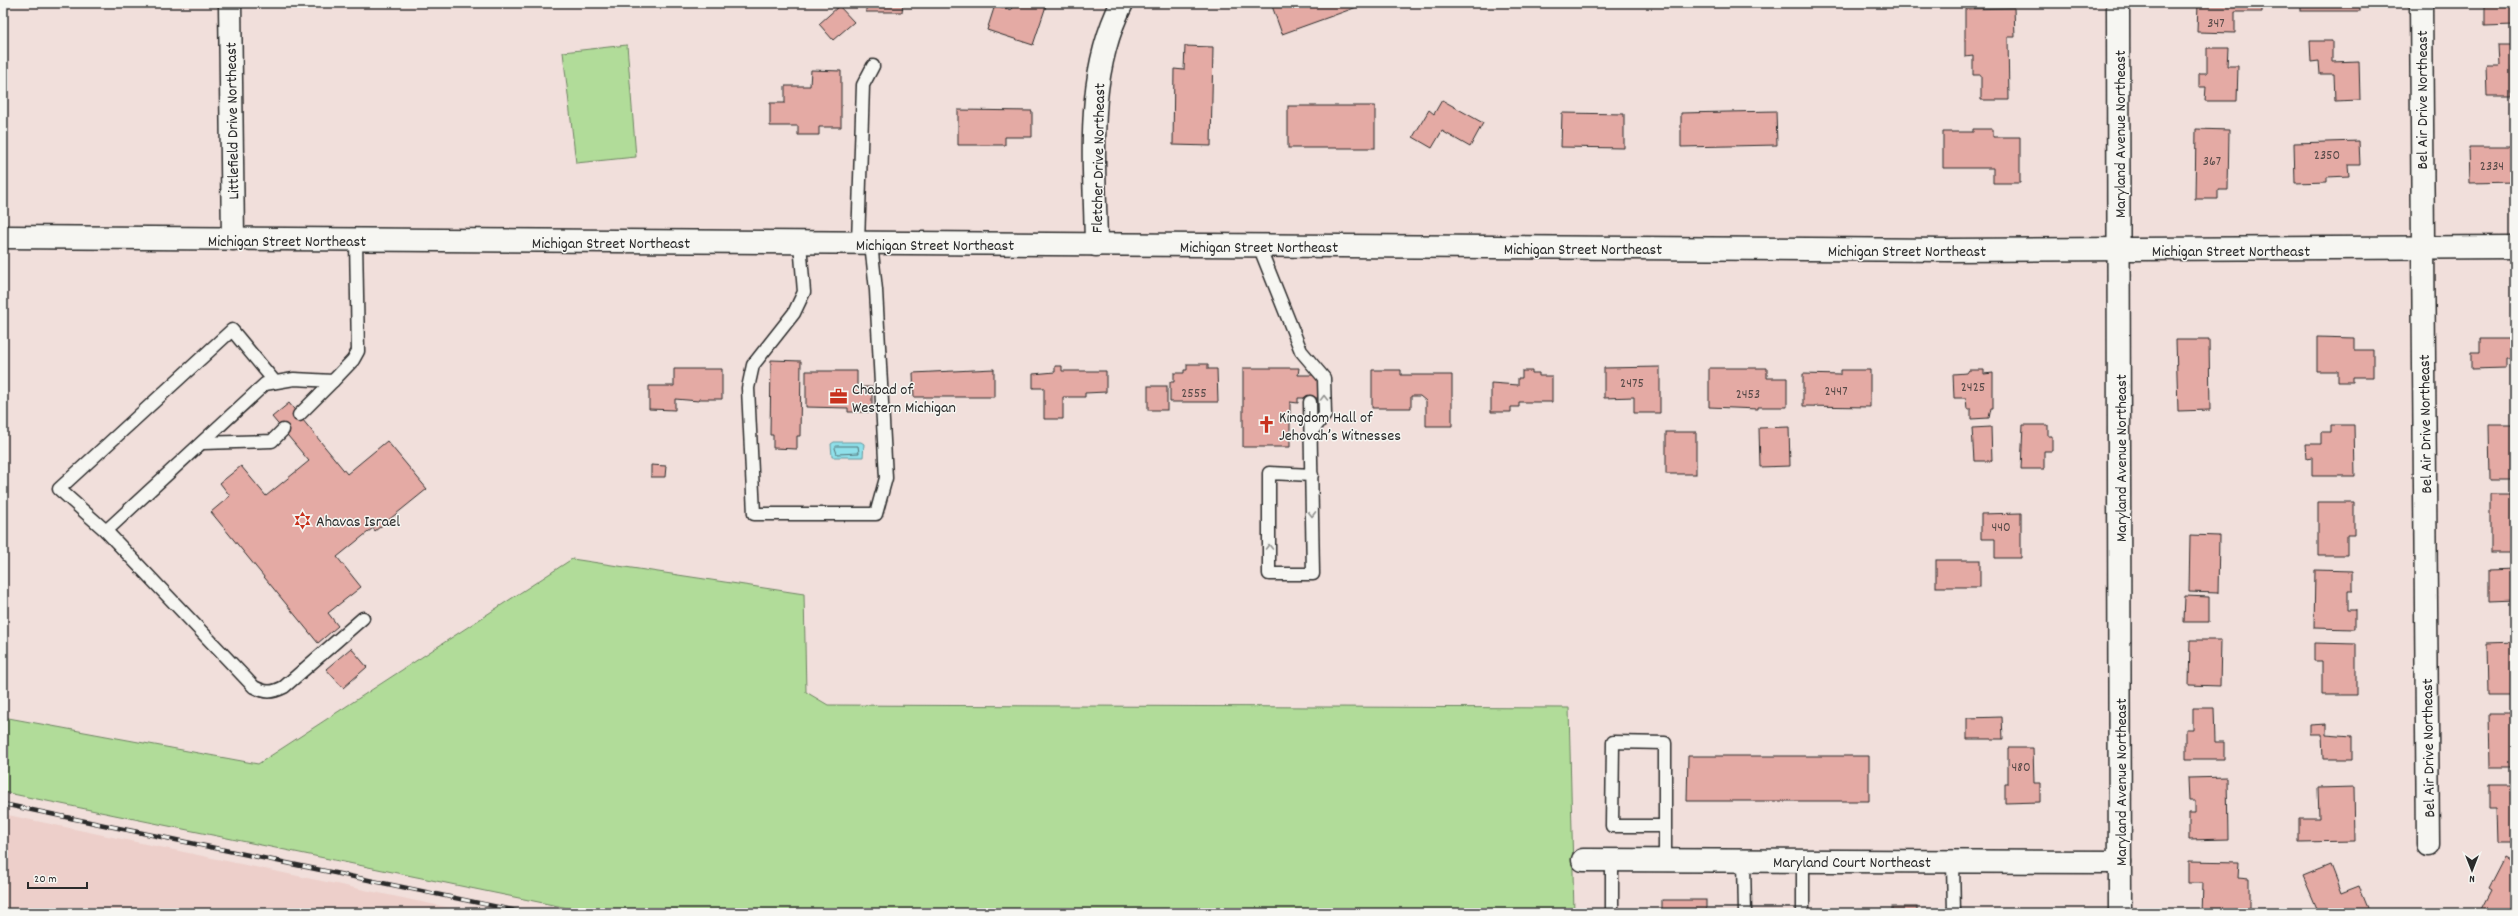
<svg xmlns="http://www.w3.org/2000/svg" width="2518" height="916" font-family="Dekko,sans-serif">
	<rect width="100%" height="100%" fill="#f1dfdb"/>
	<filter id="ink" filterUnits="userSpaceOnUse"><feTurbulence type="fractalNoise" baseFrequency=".025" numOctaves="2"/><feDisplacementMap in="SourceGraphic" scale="8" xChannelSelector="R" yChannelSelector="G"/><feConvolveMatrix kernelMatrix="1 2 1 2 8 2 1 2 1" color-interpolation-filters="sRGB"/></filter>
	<g filter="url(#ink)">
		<polygon fill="#edcfca" points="3,814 474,913 3,913"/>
		<g fill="#b1dc99" stroke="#6e8462">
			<polygon points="627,45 636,157 576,163 563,52"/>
			<polygon points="572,559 804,594 806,692 828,705 1569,708 1574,913 592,913 3,792 3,717 258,764"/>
		</g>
		<polygon fill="#8fe0ea" stroke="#67989e" points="834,442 861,442 864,444 863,457 832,457 831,444"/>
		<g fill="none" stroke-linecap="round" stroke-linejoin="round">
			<polygon stroke="#537377" stroke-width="1" points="837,446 858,446 859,453 837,454 835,448"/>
		</g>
		<g fill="#e4aaa4" stroke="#2b2b2b">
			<polygon points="866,3 903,3 902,12 866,12"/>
			<polygon points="1013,3 1047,3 1033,45 987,30 995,5 1011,10"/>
			<polygon points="1271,3 1355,3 1357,7 1282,34"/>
			<polygon points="2198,3 2262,3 2262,12 2235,12 2235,33 2197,32"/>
			<rect x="2300" y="3" width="60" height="8"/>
			<polygon points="2485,3 2514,3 2514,25 2485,26"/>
			<polygon points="839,6 854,22 833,40 819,24"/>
			<polygon points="2014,8 2015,37 2008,37 2009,100 1981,100 1981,75 1973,75 1973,56 1965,57 1965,9"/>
			<polygon points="2310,41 2332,41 2332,62 2359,61 2360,100 2335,101 2334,74 2320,74 2319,61 2311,62"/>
			<polygon points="2498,45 2515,45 2515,67 2512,67 2512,96 2487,96 2486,65 2499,65"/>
			<polygon points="1185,46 1213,47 1211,146 1173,145 1174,69 1184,70"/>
			<polygon points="2207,48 2228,48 2227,66 2238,66 2237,101 2205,101 2206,87 2199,87 2199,73 2207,73"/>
			<polygon points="811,70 841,71 841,127 819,127 819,135 798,135 798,126 770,126 770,103 785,103 785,86 810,86"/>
			<polygon points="1442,100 1483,123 1470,147 1442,131 1432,148 1413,137 1429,110 1434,114"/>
			<rect x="1288" y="106" width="87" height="42"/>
			<polygon points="958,110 1032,111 1032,137 1005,137 1005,145 958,145"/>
			<polygon points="1776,111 1777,145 1681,147 1681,113"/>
			<polygon points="1562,113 1624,114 1624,148 1561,147"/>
			<polygon points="1973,129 1993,129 1993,137 2020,137 2020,183 1993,183 1993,168 1943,168 1943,132 1973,132"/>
			<polygon points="2196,129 2229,130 2228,190 2218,190 2218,199 2195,199"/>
			<polygon points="2359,141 2360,165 2348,165 2349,176 2327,177 2327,182 2295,183 2294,143"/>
			<polygon points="2469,147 2515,147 2515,182 2470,183"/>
			<polygon points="2317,337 2354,338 2354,350 2373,350 2373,377 2353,377 2353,382 2338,382 2338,371 2317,371"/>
			<polygon points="2480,339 2515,339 2515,359 2506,359 2506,368 2471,369 2471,352 2480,352"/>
			<polygon points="2176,340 2209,340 2210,410 2178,411"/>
			<polygon points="771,360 801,361 800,436 797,436 797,449 773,448 773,435 770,435"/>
			<polygon points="1187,364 1208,364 1208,369 1217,369 1218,402 1170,402 1170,382 1174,382 1174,373 1184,373 1184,370 1187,370"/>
			<polygon points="1055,366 1062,366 1062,371 1106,371 1106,392 1085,393 1085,397 1063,397 1063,419 1044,419 1044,388 1033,388 1033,374 1055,372"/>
			<polygon points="1660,367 1660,413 1634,413 1634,397 1604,398 1604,368"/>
			<polygon points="1243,368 1299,368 1298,375 1318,375 1318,398 1298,398 1298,403 1290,402 1290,447 1243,447"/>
			<polygon points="1709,368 1767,368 1767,378 1787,378 1787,407 1758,407 1758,409 1709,407"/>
			<polygon points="674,369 722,369 722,399 699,399 699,401 675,399 675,410 649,409 649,386 674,386"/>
			<polygon points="994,369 994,397 914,397 913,373"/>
			<polygon points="1372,370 1401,370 1401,375 1452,375 1452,426 1426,426 1426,401 1420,396 1411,396 1411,408 1372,408"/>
			<polygon points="1840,370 1870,370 1870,407 1803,406 1803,374 1840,375"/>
			<polygon points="1969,370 1984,370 1984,374 1993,373 1993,408 1991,408 1989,418 1971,419 1971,409 1967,409 1966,398 1954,398 1953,374 1967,373"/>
			<polygon points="806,371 857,371 857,387 872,387 872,412 848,412 848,408 806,407"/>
			<polygon points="1522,371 1532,371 1532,373 1539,373 1539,376 1552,376 1552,402 1519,402 1519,407 1511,407 1511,412 1491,412 1491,383 1518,385 1518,378 1522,378"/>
			<rect x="1148" y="386" width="19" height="24"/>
			<polygon points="289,403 347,474 387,441 427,489 375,531 373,528 337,557 361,587 328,613 338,626 318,643 211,512 230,496 220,483 241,466 266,496 309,461 272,417"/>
			<polygon points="2023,425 2048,425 2048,436 2052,436 2052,451 2044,451 2044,469 2021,469"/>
			<polygon points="2331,425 2354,425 2355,476 2312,476 2312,457 2306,458 2305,444 2321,444 2321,432 2331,432"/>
			<polygon points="2489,425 2515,425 2515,480 2490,480"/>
			<polygon points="1789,427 1790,466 1760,467 1759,428"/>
			<polygon points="1991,427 1992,461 1974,461 1972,428"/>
			<rect x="1666" y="432" width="30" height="42"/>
			<polygon points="651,465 666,466 665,477 651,477"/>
			<rect x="2490" y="494" width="25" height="59"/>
			<polygon points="2318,502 2354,502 2354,535 2347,535 2347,555 2318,555"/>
			<polygon points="2021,513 2021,558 1995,558 1995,539 1981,539 1981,514"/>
			<polygon points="2190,535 2219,536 2218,593 2189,592"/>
			<rect x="1936" y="560" width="44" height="27"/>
			<polygon points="2515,569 2515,600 2489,601 2489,570"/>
			<polygon points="2315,570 2353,571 2353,591 2348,591 2348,610 2355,610 2355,629 2314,628"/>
			<polygon points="2185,596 2209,597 2209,622 2184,622"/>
			<polygon points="2190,640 2221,640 2220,686 2189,685"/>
			<polygon points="2515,642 2515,696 2488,696 2487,643"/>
			<polygon points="2314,643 2356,644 2356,695 2322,695 2322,661 2314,661"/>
			<polygon points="351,648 367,667 343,688 326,669"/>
			<polygon points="2193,708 2214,708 2215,742 2224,742 2224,759 2186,759 2186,729 2193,729"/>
			<polygon points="2489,714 2515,714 2515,767 2490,767"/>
			<polygon points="2002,717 2003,739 1967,739 1967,718"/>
			<polygon points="2326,724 2326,734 2352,736 2352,759 2323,759 2322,734 2310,734 2310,725"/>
			<polygon points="2008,748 2033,748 2034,783 2040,783 2040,802 2005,803 2005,784 2008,784"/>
			<polygon points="1688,756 1869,756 1869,801 1687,801"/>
			<polygon points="2227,777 2228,839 2189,840 2189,813 2195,813 2195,801 2189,801 2188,778"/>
			<polygon points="2489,785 2515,785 2515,843 2497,843 2496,809 2489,809"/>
			<polygon points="2354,787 2355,841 2299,842 2299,818 2319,818 2318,788"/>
			<polygon points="2504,857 2515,863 2515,903 2510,913 2479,913 2491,890 2488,888"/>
			<polygon points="2189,861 2239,862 2238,878 2249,879 2249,912 2202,913 2203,883 2189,883"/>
			<polygon points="2330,865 2341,893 2359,886 2370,913 2319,913 2303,876"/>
			<rect x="1662" y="900" width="44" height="13"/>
			<rect x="1892" y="907" width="25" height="6"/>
		</g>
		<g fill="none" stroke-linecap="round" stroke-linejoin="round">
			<defs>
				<g id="lane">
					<path d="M356,240l2,111 -5,9 -20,21 -39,-2 -29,5 -159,147 148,156c12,6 18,6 30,0l79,-69"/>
					<polyline points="800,243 804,292 794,313 753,365 748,388 754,514 876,514 886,478 876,290 871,243"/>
					<polyline points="858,243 863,85 873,66"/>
					<polyline points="1259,246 1301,351 1324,378 1325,415 1311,432"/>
					<polyline points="1310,402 1313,574 1269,574 1269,473 1312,475"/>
					<polyline points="299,415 333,381"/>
					<polyline points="202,443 272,441 283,430"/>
					<polyline points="106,531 59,489 232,330 275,382"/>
					<polyline points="1664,826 1612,826 1613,742 1665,743 1665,860"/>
					<polyline points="1612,860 1612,913"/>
					<polyline points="1744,861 1745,913"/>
					<polyline points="1803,861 1803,913"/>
					<polyline points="1953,862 1954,913"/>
				</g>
				<g id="street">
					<polyline points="230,3 233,239"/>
					<polyline points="2421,3 2428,845"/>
					<path d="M1096,245c-1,-81 -12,-167 26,-242"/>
					<polyline points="1583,860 2120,862"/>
				</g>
				<g id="secondary">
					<polyline points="2118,3 2120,913"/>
					<polyline points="3,237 1949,250 2515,247"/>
				</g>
			</defs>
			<use href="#lane" stroke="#2b2b2b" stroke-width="15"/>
			<use href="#street" stroke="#2b2b2b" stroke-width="25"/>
			<use href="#secondary" stroke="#2b2b2b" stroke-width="25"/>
			<use href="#lane" stroke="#f6f6f2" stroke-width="12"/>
			<use href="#street" stroke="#f6f6f2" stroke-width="22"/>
			<use href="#secondary" stroke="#f6f6f2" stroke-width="22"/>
			<defs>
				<polyline id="rail" points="3,804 527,913"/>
			</defs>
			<use href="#rail" stroke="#2b2b2b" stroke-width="4.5"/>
			<use href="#rail" stroke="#f6f6f2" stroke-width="3" stroke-dasharray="9" stroke-linecap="butt"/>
		</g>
		<defs><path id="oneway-chevron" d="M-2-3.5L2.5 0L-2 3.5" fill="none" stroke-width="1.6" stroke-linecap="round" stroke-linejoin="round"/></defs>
		<g stroke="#90908e">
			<use href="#oneway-chevron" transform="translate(1324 398) rotate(-90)"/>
			<use href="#oneway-chevron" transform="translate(1312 514) rotate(89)"/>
			<use href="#oneway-chevron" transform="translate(1269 547) rotate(-90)"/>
		</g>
	</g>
	<defs>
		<symbol id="office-bare" viewBox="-9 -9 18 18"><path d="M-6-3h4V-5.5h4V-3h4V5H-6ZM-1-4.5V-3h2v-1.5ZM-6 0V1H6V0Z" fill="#c8321e" stroke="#f6f6f2" stroke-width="2.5" paint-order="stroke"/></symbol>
		<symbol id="church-bare" viewBox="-9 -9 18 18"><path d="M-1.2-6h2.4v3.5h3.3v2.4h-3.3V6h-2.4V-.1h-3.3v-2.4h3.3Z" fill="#c8321e" stroke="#f6f6f2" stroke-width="2.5" paint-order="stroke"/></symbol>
		<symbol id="synagogue-bare" viewBox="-9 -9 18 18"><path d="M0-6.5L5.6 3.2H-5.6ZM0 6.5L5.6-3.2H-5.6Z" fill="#c8321e" stroke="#f6f6f2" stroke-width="2.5" paint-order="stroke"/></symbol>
	</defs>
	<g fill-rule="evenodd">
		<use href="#office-bare" x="826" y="384" width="25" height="25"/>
		<use href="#church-bare" x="1254" y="412" width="25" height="25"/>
		<use href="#synagogue-bare" x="290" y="508" width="25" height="25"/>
	</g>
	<g text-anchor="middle" stroke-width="3" stroke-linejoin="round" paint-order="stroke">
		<g font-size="14" fill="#594b49">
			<text x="2216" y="27">347</text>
			<text x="2327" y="159">2350</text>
			<text x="2212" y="165">367</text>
			<text x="2492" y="170">2334</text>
			<text x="1632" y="387">2475</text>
			<text x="1973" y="391">2425</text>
			<text x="1836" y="395">2447</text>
			<text x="1194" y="397">2555</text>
			<text x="1748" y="398">2453</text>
			<text x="2001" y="531">440</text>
			<text x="2021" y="771">480</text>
		</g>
		<g font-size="16" fill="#2b2b2b" stroke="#f6f6f2">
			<text transform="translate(2421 100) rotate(-90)" y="6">Bel Air Drive Northeast</text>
			<text transform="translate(231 121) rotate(-91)" y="6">Littlefield Drive Northeast</text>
			<text transform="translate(2119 134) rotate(-90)" y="6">Maryland Avenue Northeast</text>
			<text transform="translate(1097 158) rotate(-89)" y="6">Fletcher Drive Northeast</text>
			<text x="287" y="246">Michigan Street Northeast</text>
			<text x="611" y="248">Michigan Street Northeast</text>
			<text x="935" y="250">Michigan Street Northeast</text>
			<text x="1259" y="252">Michigan Street Northeast</text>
			<text x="1583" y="254">Michigan Street Northeast</text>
			<text x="1907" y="256">Michigan Street Northeast</text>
			<text x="2231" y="256">Michigan Street Northeast</text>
			<text transform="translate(2424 424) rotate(-91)" y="6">Bel Air Drive Northeast</text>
			<text transform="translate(2120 458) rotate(-90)" y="6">Maryland Avenue Northeast</text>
			<text transform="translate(2427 748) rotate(-91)" y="6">Bel Air Drive Northeast</text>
			<text transform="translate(2120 782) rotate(-90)" y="6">Maryland Avenue Northeast</text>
			<text x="1852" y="867">Maryland Court Northeast</text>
		</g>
		<g font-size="16" fill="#2b2b2b" stroke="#f6f6f2" text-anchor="start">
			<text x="852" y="394">Chabad of<tspan x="852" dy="18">Western Michigan</tspan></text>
			<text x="1279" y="422">Kingdom Hall of<tspan x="1279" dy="18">Jehovah’s Witnesses</tspan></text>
			<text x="316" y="526">Ahavas Israel</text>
		</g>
	</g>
	<rect width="2518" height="916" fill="none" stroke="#f6f6f2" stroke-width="16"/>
	<rect x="8" y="8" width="2502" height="900" fill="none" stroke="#2b2b2b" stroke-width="1.5" filter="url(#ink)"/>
	<g transform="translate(2472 870) rotate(180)" stroke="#f6f6f2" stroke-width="3" paint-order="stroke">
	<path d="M0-3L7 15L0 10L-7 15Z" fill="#2b2b2b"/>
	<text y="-6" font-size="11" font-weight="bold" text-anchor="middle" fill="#2b2b2b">N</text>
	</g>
	<path d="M28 882v6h59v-6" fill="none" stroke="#2b2b2b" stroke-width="2"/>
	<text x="34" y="882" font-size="12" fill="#2b2b2b" stroke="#f6f6f2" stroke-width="3" paint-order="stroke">20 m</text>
</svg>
